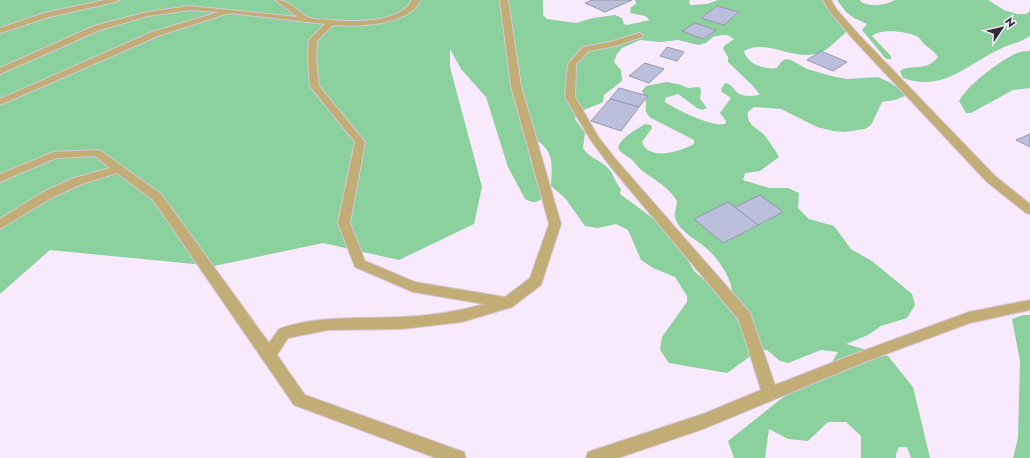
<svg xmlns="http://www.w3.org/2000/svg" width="1030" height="458" font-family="Jost,sans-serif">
	<rect width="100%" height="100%" fill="#f9e9fd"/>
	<g fill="#8ad19d" fill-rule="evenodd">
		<path d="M0,0h543v15l4,4 29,4 17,-5 22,-3 7,3 2,6 3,1 23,-5 -5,-4 -15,-3 1,-6 5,-3 -1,-4h55l-1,4 2,1 16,-1 11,-4h108l23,28c-4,6 -10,10 -15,15 -29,30 -64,-8 -90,8 3,13 20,19 33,17l4,-6 5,-3 5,1 16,9 28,8 13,2 30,-2 13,6 13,10 1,3 -10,4 -13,2 -11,23 -6,4 -21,3 -11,-1 -16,-4 -36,-18 -27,-2 -6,5c-2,14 10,15 17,24 5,6 10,14 14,21l-19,14 -15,2 -2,7 26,8h19l11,5 -1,15 11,11 25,7 17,23 21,12 40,33 3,11 -8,13 -26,8 -13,9 -22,9 42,12 25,31 17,71h-19l-4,-11h-8l-3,7v4h-35v-22l-15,-14h-18l-20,19 -20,-2 -19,-10 -4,29h-31l-6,-17 73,-58 28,-16 9,-15 -17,-2 -33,13 -8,-2 -13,-11h-8l-32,23 -58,-10 -9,-13 2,-13 25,-35v-6l-12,-19 -22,-9 -12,-8 -13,-30 -12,-6 -18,4 -13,-2 -20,-28 -14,-12c1,-24 4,-35 -19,-49l-4,2c0,9 2,20 5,29 5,13 10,13 12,30 -8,4 -12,6 -20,1l-17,-32 -22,-70 -25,-28 -11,-20v18l32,120 -8,37 -75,36 -76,-17 -109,23 -164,-16 -50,44zM722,35h5l7,4 -10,7 -1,3 5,8v5l25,24 7,9c-7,1 -16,2 -22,-2 -5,-4 -6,-9 -13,-10l-4,6 1,3 9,6 -11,15 6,8 -1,3c-13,3 -48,-14 -60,-22v-4l13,-4 19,14 5,2 5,-2 -7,-9 1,-9 -2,-3 -11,1 -10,-4 -11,-2 -21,4 -4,5c1,3 4,7 4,11 0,8 -2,10 5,16l43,22v4c-13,7 -45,18 -52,-2l10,-14 -1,-3 -6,-1c-9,6 -24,13 -27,24 3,5 7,7 12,10 4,3 6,7 9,10 13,11 29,18 38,33 0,5 -3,11 -2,16 3,14 21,22 31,31 11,9 24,28 26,42l-6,5 -8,-3 -24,-21 -21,-36 -11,-10 -42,-31 1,-5c-6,-6 -7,-15 -13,-21 -8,-8 -19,-10 -25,-20l2,-15 -10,-14 1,-6 23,-9 4,-2 1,-7 18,-14 -1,-11 -7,-8 3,-8 5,-6 18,-8 21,2 17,-2 20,5 8,-2 7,-6z"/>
		<path d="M837,0h23l1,2c12,5 22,4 34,-2h93l16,10 13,4h9l3,-2 1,-4v28c-9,6 -18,8 -28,12 -34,15 -58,45 -99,30l-3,-7c11,-8 26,2 38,-14 -4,-6 -8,-8 -14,-13 -2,-2 -3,-5 -6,-7 -9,-6 -39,-9 -46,-1l19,20v3h-5l-24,-29 5,-6 -13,-6 -8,-6z"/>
		<path d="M1030,51v37l-17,2 -42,23h-5l-7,-12c7,-15 46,-45 61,-49 3,-1 7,-1 10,-1z"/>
		<polygon points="1023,315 1030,315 1030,458 1013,458 1018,438 1020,361 1012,319"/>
	</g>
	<g fill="#bcbfdb" stroke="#9597b2">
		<polygon points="592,0 632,0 605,12 585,3"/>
		<polygon points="717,6 739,12 724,25 701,18"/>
		<polygon points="695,23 716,30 703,39 682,31"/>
		<polygon points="667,47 684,52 677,61 660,56"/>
		<polygon points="821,51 847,62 833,71 807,60"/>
		<polygon points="645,63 664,69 649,83 629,76"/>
		<polygon points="619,88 648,96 639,107 610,99"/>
		<polygon points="610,99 639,107 621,131 591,121"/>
		<polygon points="1030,134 1030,147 1016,140"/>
		<polygon points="760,195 783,212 758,225 735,207"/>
		<polygon points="728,202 758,225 723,243 694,219"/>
	</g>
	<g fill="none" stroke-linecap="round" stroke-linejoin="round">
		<defs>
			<g id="minor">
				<polygon points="105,0 119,0 115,2 49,17 0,33 0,28 44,13"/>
				<path d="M275,0c17,0 22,13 35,18 6,2 13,1 19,2 22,2 71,4 83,-20h8c-9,26 -66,27 -87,25l-16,16 -1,19 3,26 46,56 -15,81 15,38 50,21 90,15 25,-19 19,-54 -38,-138 -11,-86h8l13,86 40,138 -20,61 -29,22 -50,15 -60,7 -74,1 -40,8 -11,17 28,40 153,55 6,2 2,6h-30l-142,-53 -141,-205 -36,-27 -35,11 -29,13 -53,32v-10l45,-28 29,-13 36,-10 -15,-12 -39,2 -56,24v-8l54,-22 43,-2 4,1 60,43 108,149 10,-14c39,-14 80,-10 121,-12 28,-1 57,-5 84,-13l-71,-12 -58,-25 -17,-44 17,-81 -45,-56 -2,-26 1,-20 16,-16 -96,-11 -71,23 -158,69v-6l152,-67 67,-20 -29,-2 -42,6 -48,14 -100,44v-6l94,-42 53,-14 43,-6 108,11z"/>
				<polygon points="823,0 831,0 837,10 860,36 995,176 1030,204 1030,214 1026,213 987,182 854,40 831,13"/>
				<polygon points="639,33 643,35 642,37 615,46 589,51 576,64 575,97 599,138 618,162 750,313 775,385 857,353 969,312 1030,300 1030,310 970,323 867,361 703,429 618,458 586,458 588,452 594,450 703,414 761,390 739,320 610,166 590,139 565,97 568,64 583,47 610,42"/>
			</g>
		</defs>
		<use href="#minor" stroke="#d5c7d9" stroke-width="2"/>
		<use href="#minor" fill="#c2ad76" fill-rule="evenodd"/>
	</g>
	<g transform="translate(1002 28) rotate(55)" stroke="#f9e9fd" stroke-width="3" paint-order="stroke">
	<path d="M0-3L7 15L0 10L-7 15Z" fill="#322b34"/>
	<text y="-6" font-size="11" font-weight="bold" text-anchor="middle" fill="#322b34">N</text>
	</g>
</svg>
